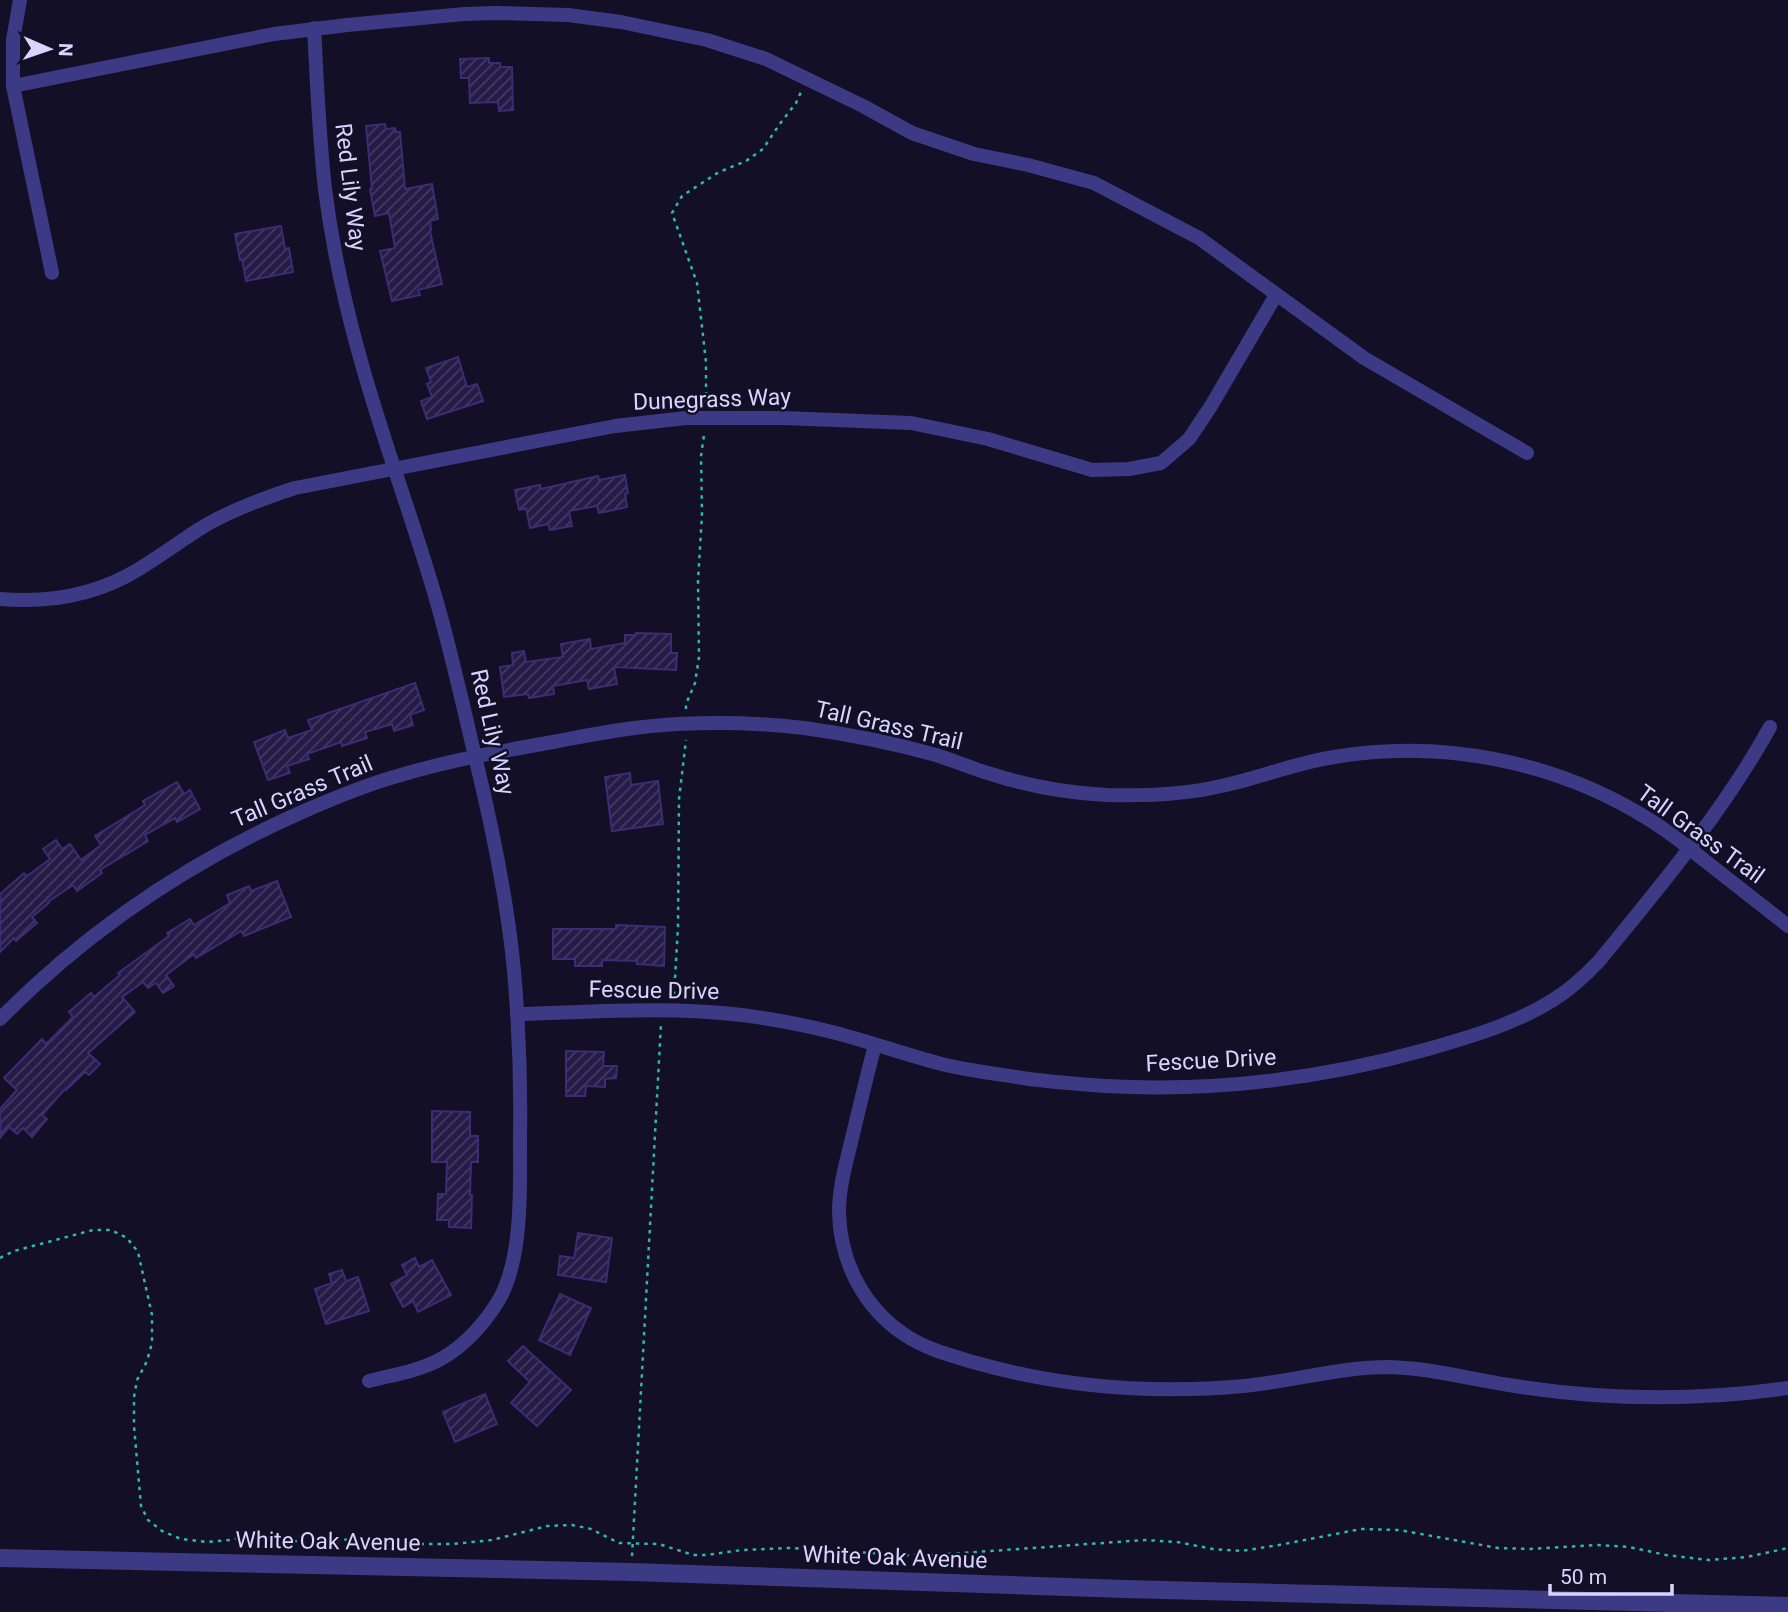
<svg xmlns="http://www.w3.org/2000/svg" width="1788" height="1612" font-family="Roboto,sans-serif">
	<defs>
		<pattern id="building-hatch" width="6" height="6" patternUnits="userSpaceOnUse" patternTransform="scale(1.75)"><rect width="6" height="6" fill="#241b47"/><path d="M-1 1l2-2M0 6l6-6M5 7l2-2" fill="none" stroke="#433b63"/></pattern>
	</defs>
	<rect width="100%" height="100%" fill="#130f26"/>
	<g fill="url(#building-hatch)" stroke="#3b2d73" stroke-width="2">
		<polygon points="489,58 489,63 500,63 500,67 512,67 513,110 499,111 498,102 470,103 469,78 461,78 460,59"/>
		<polygon points="385,124 386,129 395,128 396,132 400,132 405,189 432,184 438,219 430,221 431,230 430,231 442,284 418,290 420,295 392,301 380,251 395,248 389,213 375,216 370,189 372,189 366,126"/>
		<polygon points="281,226 285,249 289,248 293,272 246,281 242,259 240,260 235,234"/>
		<polygon points="458,357 467,387 477,384 483,401 427,419 421,401 432,397 427,384 431,382 426,368"/>
		<polygon points="625,475 628,493 625,494 627,507 599,513 597,506 569,511 572,526 550,530 548,524 530,528 526,508 519,510 515,490 540,485 541,489 598,476 599,480"/>
		<polygon points="636,633 671,634 671,653 677,653 676,670 614,667 617,684 589,689 587,680 553,686 554,694 529,698 528,694 504,697 500,667 513,665 512,653 524,651 526,662 563,657 561,644 590,639 591,649 625,643 625,635 636,635"/>
		<polygon points="415,683 424,710 410,715 413,725 394,731 392,724 365,732 367,738 342,746 341,742 307,754 309,759 287,766 290,773 268,780 254,742 285,730 288,738 312,730 308,720"/>
		<polygon points="630,773 631,785 658,781 663,824 612,831 605,777"/>
		<polygon points="177,782 184,794 190,790 200,809 177,822 175,818 145,835 148,841 100,870 102,873 77,891 73,885 48,902 49,903 32,917 37,923 16,941 14,938 0,952 0,894 24,873 27,876 50,859 43,849 56,840 62,849 70,844 81,860 101,845 95,836 145,805 143,801"/>
		<polygon points="277,881 291,917 244,936 241,931 196,958 194,954 166,975 174,986 163,993 156,983 148,988 143,982 122,997 135,1012 88,1053 100,1064 89,1075 85,1072 66,1090 65,1089 42,1115 47,1119 32,1137 23,1128 17,1134 9,1127 0,1138 0,1109 17,1090 4,1078 42,1039 46,1044 73,1017 69,1012 91,993 94,997 120,975 118,973 169,936 167,933 190,919 194,925 230,903 227,895 249,886 251,891"/>
		<polygon points="616,925 665,927 664,966 637,964 637,961 602,960 602,966 575,966 575,959 553,959 553,929 616,929"/>
		<polygon points="566,1051 604,1052 603,1066 617,1066 616,1078 605,1079 605,1087 586,1086 585,1096 566,1096"/>
		<polygon points="432,1111 470,1112 470,1136 478,1136 478,1162 471,1162 470,1195 472,1195 471,1228 449,1227 449,1220 437,1220 438,1194 446,1194 447,1162 432,1162"/>
		<polygon points="578,1233 612,1238 606,1282 558,1275 560,1256 574,1258"/>
		<polygon points="415,1258 419,1267 432,1260 451,1295 418,1312 413,1301 403,1307 391,1284 407,1275 402,1265"/>
		<polygon points="342,1270 346,1281 358,1277 369,1311 326,1324 315,1289 332,1283 329,1274"/>
		<polygon points="560,1294 591,1308 570,1355 539,1340"/>
		<polygon points="523,1346 571,1390 537,1426 511,1403 530,1382 508,1361"/>
		<polygon points="485,1394 497,1424 455,1442 443,1412"/>
	</g>
	<g fill="none" stroke-linecap="round" stroke-linejoin="round">
		<g stroke="#2fb8b0" stroke-width="2.5" stroke-dasharray="3.5 5" stroke-linecap="butt">
			<polyline points="706,404 706,362 697,283 672,213 682,196 719,172 746,161 763,149 779,125 796,103 801,92"/>
			<polyline points="686,709 686,704 695,683 699,657 698,581 702,514 701,456 704,435"/>
			<polyline points="674,995 678,927 679,799 686,740"/>
			<polyline points="0,1258 14,1251 93,1230 111,1230 127,1238 138,1252 152,1315 152,1343 147,1361 137,1380 134,1397 134,1426 141,1506 148,1520 162,1531 181,1539 207,1542 230,1540 252,1535 302,1542 356,1539 416,1544 453,1544 492,1540 547,1526 572,1525 591,1529 619,1543 659,1544 693,1555 706,1555 742,1550 789,1548 906,1555 934,1555 1145,1540 1177,1542 1213,1549 1241,1551 1279,1545 1361,1529 1399,1530 1498,1548 1530,1549 1598,1545 1629,1547 1666,1555 1709,1560 1747,1557 1788,1548"/>
			<polyline points="632,1556 661,1024"/>
		</g>
		<g stroke="#3d3a85" stroke-width="14">
			<polyline points="20,0 13,40 13,86 52,273"/>
			<path d="M314,28c3,54 5,108 11,161 7,56 19,111 34,165 23,85 55,167 79,252 13,47 24,94 35,142 18,73 34,147 41,223 5,56 7,112 6,168 0,48 3,116 -20,159 -14,24 -36,49 -61,62 -21,11 -47,15 -70,21"/>
			<polyline points="13,86 274,34 347,25 464,14 497,13 568,15 621,22 707,40 766,59 863,106 912,133 974,154 1028,165 1094,183 1199,238 1364,358 1527,453"/>
			<path d="M0,599c48,4 97,-4 139,-30 23,-14 44,-30 67,-44 28,-16 58,-27 89,-37l320,-62 71,-8h97l128,5 77,16 104,31 37,-1 32,-6 28,-24 22,-33 65,-111"/>
			<path d="M517,1014c75,-2 150,-8 225,1 31,4 63,10 94,18 34,9 68,21 102,30 26,7 52,10 78,14 29,5 59,7 89,9 110,6 217,-7 323,-37 42,-12 87,-25 125,-49 18,-11 33,-25 47,-40 61,-75 123,-148 170,-233"/>
			<path d="M0,1019c87,-88 189,-157 302,-207 32,-14 65,-28 99,-37 50,-15 101,-24 152,-33 41,-8 83,-16 125,-18 41,-2 84,-1 126,4 44,6 89,15 132,27 19,6 37,14 55,19 37,12 76,19 115,21 38,1 78,0 115,-9 38,-8 74,-23 113,-29 108,-18 222,4 316,63 19,12 37,26 54,40 28,22 56,44 84,66"/>
			<path d="M875,1045c-8,30 -15,60 -22,89 -6,26 -14,51 -14,78 1,50 25,96 66,123 21,14 44,20 68,27 87,25 181,32 271,24 49,-5 96,-19 145,-19 41,1 80,12 120,18 91,15 187,16 279,3"/>
		</g>
		<polyline stroke="#3d3a85" stroke-width="18" points="0,1558 631,1572 1124,1589 1788,1606"/>
	</g>
	<g text-anchor="middle" stroke-width="5" stroke-linejoin="round" paint-order="stroke">
		<g font-size="23" fill="#d9d4ff" stroke="#130f26">
			<text transform="translate(351 187) rotate(83)" y="8">Red Lily Way</text>
			<text transform="translate(712 399) rotate(-2)" y="8">Dunegrass Way</text>
			<text transform="translate(889 725) rotate(13)" y="8">Tall Grass Trail</text>
			<text transform="translate(493 732) rotate(77)" y="8">Red Lily Way</text>
			<text transform="translate(302 791) rotate(-23)" y="8">Tall Grass Trail</text>
			<text transform="translate(1701 834) rotate(36)" y="8">Tall Grass Trail</text>
			<text transform="translate(654 990) rotate(1)" y="8">Fescue Drive</text>
			<text transform="translate(1211 1060) rotate(-3)" y="8">Fescue Drive</text>
			<text transform="translate(328 1541) rotate(1)" y="8">White Oak Avenue</text>
			<text transform="translate(895 1557) rotate(2)" y="8">White Oak Avenue</text>
		</g>
	</g>
	<g transform="translate(49 49) rotate(92)" stroke="#130f26" stroke-width="5" paint-order="stroke">
	<path d="M0-5L12 26L0 18L-12 26Z" fill="#d9d4ff"/>
	<text y="-10" font-size="19" font-weight="bold" text-anchor="middle" fill="#d9d4ff">N</text>
	</g>
	<path d="M1550 1584v10h122v-10" fill="none" stroke="#d9d4ff" stroke-width="3.5"/>
	<text x="1560" y="1584" font-size="21" fill="#d9d4ff" stroke="#130f26" stroke-width="5" paint-order="stroke">50 m</text>
</svg>
